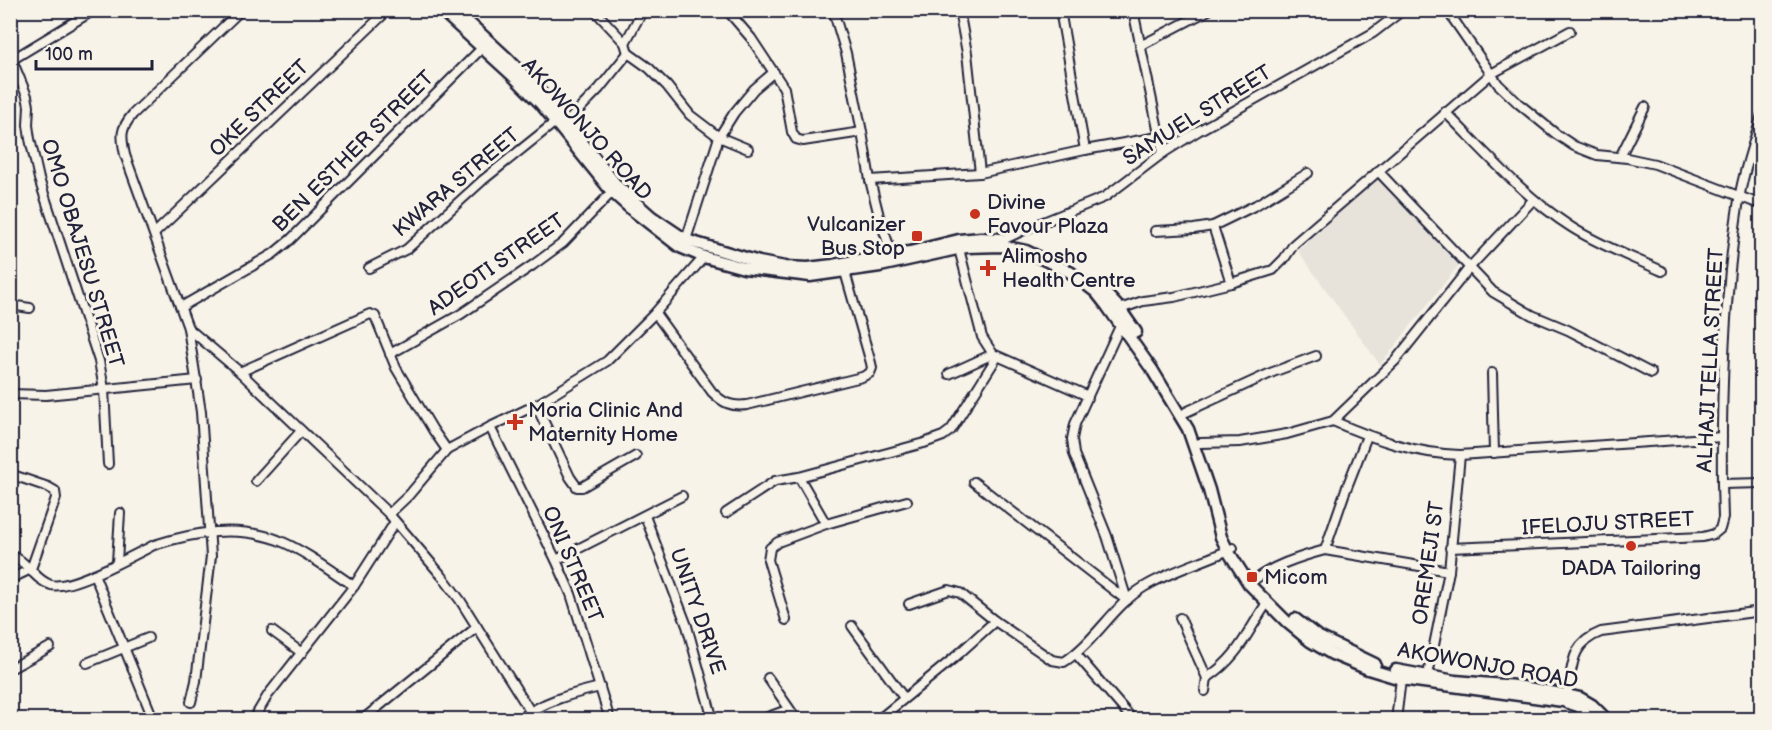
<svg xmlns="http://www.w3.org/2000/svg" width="1772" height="730" font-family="'Balsamiq Sans',sans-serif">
	<rect width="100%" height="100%" fill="#f7f3e8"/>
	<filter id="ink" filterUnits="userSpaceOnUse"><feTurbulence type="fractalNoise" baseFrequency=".0167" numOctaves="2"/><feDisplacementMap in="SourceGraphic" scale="12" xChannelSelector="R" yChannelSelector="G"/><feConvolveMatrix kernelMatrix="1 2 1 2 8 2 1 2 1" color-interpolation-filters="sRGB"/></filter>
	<g filter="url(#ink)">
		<polygon fill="#e7e3db" points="1378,174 1462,261 1380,365 1298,251"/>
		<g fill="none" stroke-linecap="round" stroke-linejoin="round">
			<defs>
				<g id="minor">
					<polyline points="727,10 751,38 784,88 792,132 796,139 803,141 862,132"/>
					<polyline points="833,10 846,53 862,132 870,180 879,216 893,258"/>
					<polyline points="959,10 967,53 980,173"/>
					<polyline points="1060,10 1085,150"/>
					<polyline points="1133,10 1163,153"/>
					<polyline points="1447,10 1498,84 1518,103 1556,134 1574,146 1597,155 1627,158 1655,164 1762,205"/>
					<polyline points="597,13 625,43 628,53 649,68 667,86 690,115 719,137 748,149"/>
					<polyline points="625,43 643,10"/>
					<polyline points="1140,46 1209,10"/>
					<polyline points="10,55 27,96 29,106 28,125 30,139 39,179 99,361 104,389 108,464"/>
					<polyline points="13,59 94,10"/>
					<path d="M1445,112c40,40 78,84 126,115 28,18 61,30 91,44"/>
					<path d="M1762,115c-8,28 -19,56 -23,85 -15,93 -18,190 -17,284l40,-1"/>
					<polyline points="563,126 599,89 628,53"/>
					<polyline points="1620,157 1645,107"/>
					<polyline points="1378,171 1493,292 1532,315 1568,330 1651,373"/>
					<polyline points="870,180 980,173 1085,150 1158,137"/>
					<polyline points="1213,226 1231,283"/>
					<polyline points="1155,231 1194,229 1213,226 1256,205 1308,173"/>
					<polyline points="155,233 388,10"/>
					<polyline points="686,240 719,137 734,113 754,89 774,72"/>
					<polyline points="1003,245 1005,239 1026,229 1105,197 1163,153 1198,131 1373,33 1403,10"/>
					<polyline points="959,249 982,337 993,354 1088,396"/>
					<polyline points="369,268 407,249 483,180 559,119"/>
					<polyline points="10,305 30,308"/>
					<polyline points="181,307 273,254 290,240 482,48"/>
					<polyline points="1120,309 1143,301 1174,297 1231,283 1273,270 1284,259 1294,244 1491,74 1570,31"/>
					<path d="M655,313l57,79c11,11 19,15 35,13l115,-28 8,-4 2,-5 -1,-5 -26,-91"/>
					<polyline points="1121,324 1075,424 1072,439 1074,454 1107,536 1127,600"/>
					<polyline points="188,328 240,372 389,514 442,576 460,600 530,711"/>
					<polyline points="390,354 461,314 533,265 563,243 612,192"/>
					<polyline points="240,372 370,314 375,316 396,368 433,430 447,450"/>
					<polyline points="1492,373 1494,453"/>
					<polyline points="949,374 993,354"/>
					<polyline points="10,394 46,395 197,380"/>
					<polyline points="536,405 570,477 577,487 582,487 636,456"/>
					<polyline points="1186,412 1273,372 1316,356"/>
					<path d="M1333,421c41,18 83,33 127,34l262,-18"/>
					<polyline points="490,427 556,560 571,594 610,720"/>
					<polyline points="1200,443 1240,442 1287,434 1333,421 1395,361 1470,267 1533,200"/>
					<polyline points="10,474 48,487 55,491 56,498 31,569"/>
					<polyline points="799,477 826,524"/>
					<polyline points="256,481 301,431"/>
					<polyline points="974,482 1125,599"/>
					<polyline points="726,513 775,481 799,477 924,443 943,436 951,430 997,357"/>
					<polyline points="389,514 409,495 447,450 490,427 536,405 607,361 655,313 704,257"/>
					<polyline points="645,516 687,626 713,720"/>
					<polyline points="1450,548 1703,537 1714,534 1720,529 1723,518 1722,484"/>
					<polyline points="1325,550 1449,571"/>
					<path d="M10,555c17,5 24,25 41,30 20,5 83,-30 103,-40 41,-13 83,-20 124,-5 27,11 52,30 76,46"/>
					<polyline points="556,560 682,496"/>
					<polyline points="117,562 120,513"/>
					<polyline points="94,574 150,711 151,720"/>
					<polyline points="10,579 31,569"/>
					<path d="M1249,584c21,-18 50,-27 76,-34l20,-58 22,-56"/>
					<path d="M909,604l40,-14 11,3 35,28 57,39 12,2c31,-20 49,-56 80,-75 28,-17 60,-25 89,-39"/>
					<polyline points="1180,618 1207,678 1205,691"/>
					<polyline points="786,620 768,560 770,548 778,542 826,524 907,501"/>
					<polyline points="852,626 904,698"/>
					<polyline points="272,631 302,653"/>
					<polyline points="1076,654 1133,720"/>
					<polyline points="87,663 148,638"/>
					<polyline points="10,669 50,647"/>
					<polyline points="1428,675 1449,571 1460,455"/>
					<polyline points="768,678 793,714 799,720"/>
					<path d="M1207,678c32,-21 40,-46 60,-75"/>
					<path d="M1567,695c6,-30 3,-51 34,-63l161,-21"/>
					<path d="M191,702l5,-21 15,-125 -10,-144 -13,-84 -63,-173c-4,-19 -5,-26 8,-41l108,-104"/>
					<polyline points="253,720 268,695 354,586 395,522"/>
					<polyline points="362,720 477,627"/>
					<path d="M519,720c24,-19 52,-26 81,-33"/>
					<polyline points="760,720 787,710 791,713"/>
					<polyline points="878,720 954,658 995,621"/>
					<polyline points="1396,720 1401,679"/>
				</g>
				<g id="secondary">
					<polyline points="441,10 511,74 541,104 612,192 631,209 680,247 704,257 744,268 810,276 880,266 966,247 1002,246 1026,251 1070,272 1096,292 1107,306 1153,371 1188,429 1209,490 1221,537 1228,551 1249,584 1288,623 1310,641 1332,654 1368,669 1401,679 1563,701 1578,706 1595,720"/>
					<polyline points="455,10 507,58 548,100 617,186 652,217 686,240 759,262 785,267 808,268 833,265 892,254 910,252 959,240 981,238 1002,239"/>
					<polyline points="1105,293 1120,309 1136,332"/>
					<polyline points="1295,619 1317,636 1375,664"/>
					<polyline points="1396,670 1455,681 1516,686 1567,695 1580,698 1592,705 1607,720"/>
				</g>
			</defs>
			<use href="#minor" stroke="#22223b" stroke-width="12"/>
			<use href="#secondary" stroke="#22223b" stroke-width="15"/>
			<use href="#minor" stroke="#f7f3e8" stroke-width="8"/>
			<use href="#secondary" stroke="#f7f3e8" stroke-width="10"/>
		</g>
	</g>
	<g fill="#c8321e" stroke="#f7f3e8" stroke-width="2">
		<circle cx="975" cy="214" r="6"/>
		<rect x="911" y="230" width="12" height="12" rx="3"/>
		<path d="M985 259h6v6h6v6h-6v6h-6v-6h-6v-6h6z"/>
		<path d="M512 413h6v6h6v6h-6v6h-6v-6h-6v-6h6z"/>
		<circle cx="1631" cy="546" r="6"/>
		<rect x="1246" y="571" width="12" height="12" rx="3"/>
	</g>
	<g text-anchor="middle" stroke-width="6" stroke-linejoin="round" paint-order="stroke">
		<g font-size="21" fill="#22223b" stroke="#f7f3e8">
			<text transform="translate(259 108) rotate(-44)" y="7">OKE STREET</text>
			<text transform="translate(1197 115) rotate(-32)" y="7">SAMUEL STREET</text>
			<text transform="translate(587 129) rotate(48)" y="7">AKOWONJO ROAD</text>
			<text transform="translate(353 151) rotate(-45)" y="7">BEN ESTHER STREET</text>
			<text transform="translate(456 182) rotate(-40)" y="7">KWARA STREET</text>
			<text transform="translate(83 253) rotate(73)" y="7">OMO OBAJESU STREET</text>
			<text transform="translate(496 264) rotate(-35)" y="7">ADEOTI STREET</text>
			<text transform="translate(1710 360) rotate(-87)" y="7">ALHAJI TELLA STREET</text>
			<text transform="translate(1608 523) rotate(-3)" y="7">IFELOJU STREET</text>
			<text transform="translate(1428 563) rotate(-82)" y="7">OREMEJI ST</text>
			<text transform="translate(573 564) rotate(67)" y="7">ONI STREET</text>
			<text transform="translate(698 611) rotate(71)" y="7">UNITY DRIVE</text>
			<text transform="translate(1488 665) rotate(10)" y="7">AKOWONJO ROAD</text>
		</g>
		<g font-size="21" fill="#22223b" stroke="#f7f3e8" text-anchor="start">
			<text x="987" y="209">Divine<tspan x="987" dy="24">Favour Plaza</tspan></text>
			<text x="905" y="231" text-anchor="end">Vulcanizer<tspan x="905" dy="24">Bus Stop</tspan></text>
			<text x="1002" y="263">Alimosho<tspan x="1002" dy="24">Health Centre</tspan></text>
			<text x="528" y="417">Moria Clinic And<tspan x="528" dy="24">Maternity Home</tspan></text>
			<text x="1631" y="575" text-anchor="middle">DADA Tailoring</text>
			<text x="1264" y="584">Micom</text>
		</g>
	</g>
	<rect width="1772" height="730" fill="none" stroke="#f7f3e8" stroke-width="36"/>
	<rect x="18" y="18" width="1736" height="694" fill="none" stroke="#22223b" stroke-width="2" filter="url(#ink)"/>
	<path d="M36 60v9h116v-9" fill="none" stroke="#22223b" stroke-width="3"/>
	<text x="45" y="60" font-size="18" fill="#22223b" stroke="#f7f3e8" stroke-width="4.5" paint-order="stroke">100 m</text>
</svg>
